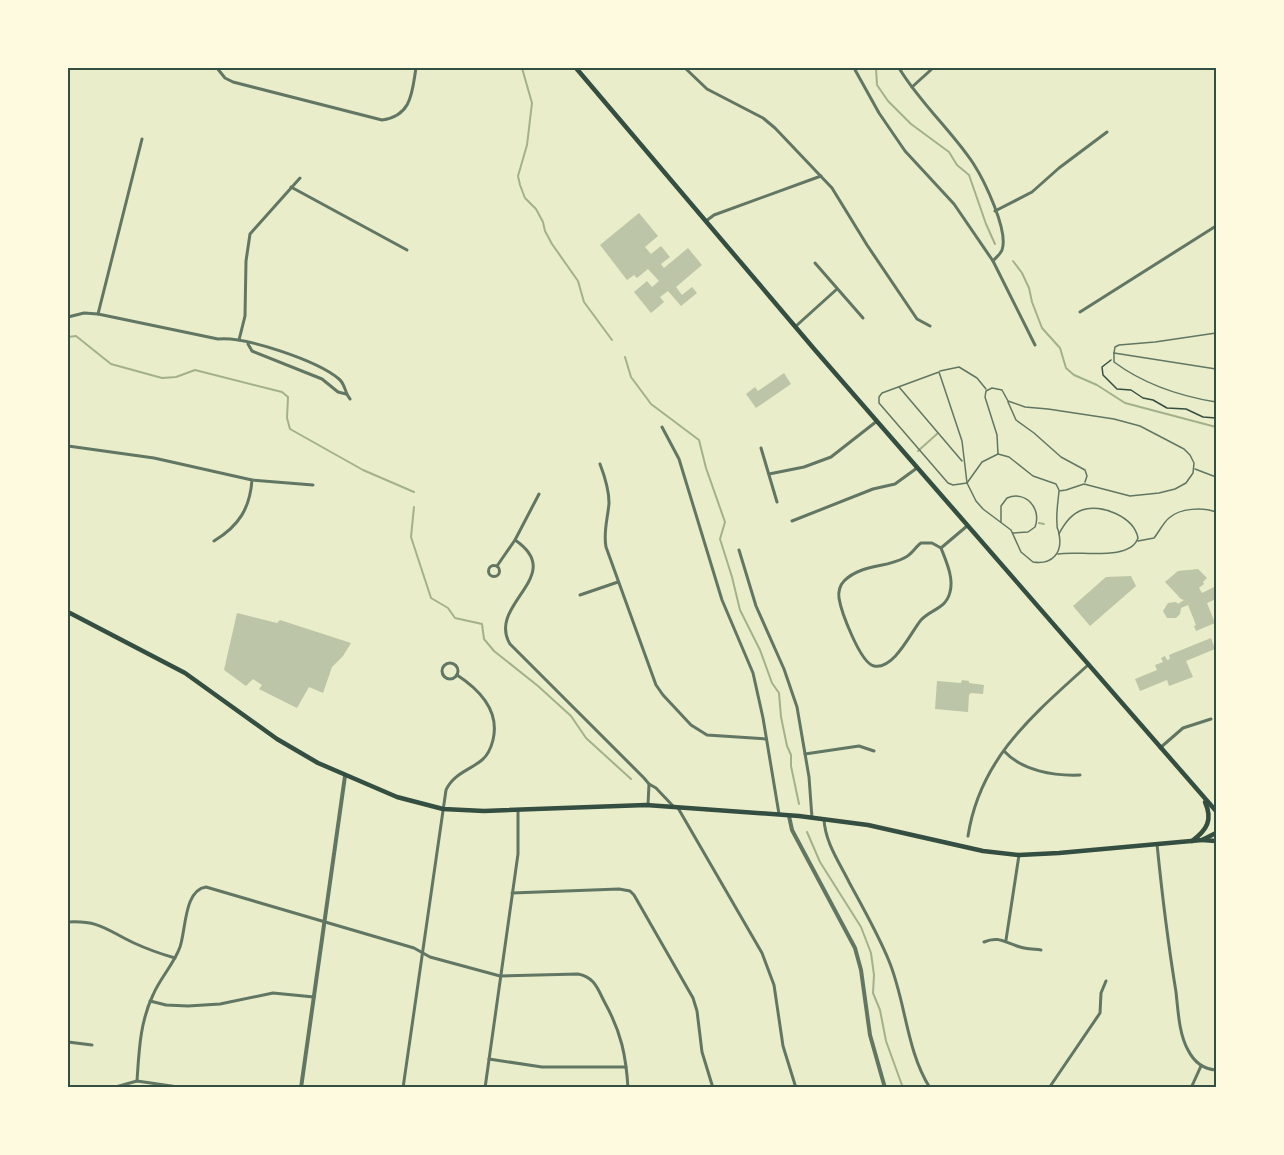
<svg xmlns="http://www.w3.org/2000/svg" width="1284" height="1155" font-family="'Work Sans',sans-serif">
	<rect width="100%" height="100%" fill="#e9edc9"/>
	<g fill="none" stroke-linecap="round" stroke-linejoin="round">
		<g stroke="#a3b18a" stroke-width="2">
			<polyline points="522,68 532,103 527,145 518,176 520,185 525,198 536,209 543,222 545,231 552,244 578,281 584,302 612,340"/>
			<polyline points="876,68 877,85 888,101 911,124 949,152 957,165 969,175 986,224 995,244"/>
			<polyline points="1013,261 1022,273 1029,288 1032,302 1042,328 1060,348 1066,368 1074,375 1097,385 1125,403 1216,427"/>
			<polyline points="68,337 76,336 111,364 162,378 176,377 195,370 282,392 288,397 287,418 290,429 363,470 414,492"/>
			<polyline points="625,357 631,377 651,404 699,440 706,468 725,522 720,539 732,577 740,610 760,650 772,683 779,693 781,717 787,746 791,755 791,766 799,804"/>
			<polyline points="918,451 938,433"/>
			<polyline points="414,507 411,537 431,598 448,608 455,618 482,624 484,639 494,651 538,686 571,716 586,738 631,779"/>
			<polyline points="1039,523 1044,524"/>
			<polyline points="807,832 820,862 861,927 871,953 874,975 873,993 880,1010 886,1041 903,1088"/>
		</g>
	</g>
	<g fill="#bcc5a7">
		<polygon points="639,213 658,236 645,247 651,254 661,246 670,257 661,264 664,268 688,248 702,265 676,287 682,295 692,287 697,293 681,306 668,291 660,297 664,302 651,313 634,292 647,281 652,287 659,281 648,269 637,278 634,275 627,280 600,245"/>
		<polygon points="784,373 791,384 756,408 746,394 755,387 758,391"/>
		<polygon points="1198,569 1207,578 1203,582 1204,584 1199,588 1202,593 1216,586 1216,599 1207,603 1215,623 1196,631 1194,626 1196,625 1188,605 1181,608 1180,614 1176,618 1167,618 1163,611 1168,603 1176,602 1178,604 1184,600 1181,599 1165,582 1178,571"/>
		<polygon points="1131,576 1136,586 1090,626 1073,606 1106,577"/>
		<polygon points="237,613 277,623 280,620 351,643 343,656 332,667 323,693 309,687 297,708 259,689 262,685 253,679 246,686 224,670"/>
		<polygon points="1211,638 1215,649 1186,661 1193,677 1169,686 1167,680 1140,691 1135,679 1157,670 1155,665 1163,662 1161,658 1165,656 1167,660 1170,659 1169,655"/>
		<polygon points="962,680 969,681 969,683 984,685 983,694 971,693 969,695 968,712 935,709 937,681 961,683"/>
	</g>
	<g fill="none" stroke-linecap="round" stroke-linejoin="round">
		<polyline stroke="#344e41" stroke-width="1.5" points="1111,360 1102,367 1103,375 1117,389 1131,390 1143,398 1153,400 1167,408 1186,409 1203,417 1216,418"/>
		<g stroke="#617663" stroke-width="1.5">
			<path d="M1114,353v9c31,23 65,34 102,40"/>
			<polyline points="1114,353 1115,347 1119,345 1155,342 1216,333"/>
			<polyline points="1114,353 1216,369"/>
			<polyline points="940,371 959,367 977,378 986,389"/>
			<polygon points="939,372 962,441 967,483 953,485 948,483 879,403 879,397 882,393"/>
			<polyline points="899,387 962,461"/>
			<path d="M992,388l10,2 6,11 17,6 23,2 66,10 26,7 44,23 6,6 4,8 -1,10 -7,10 -11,6 -16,4 -29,3 -46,-12 -18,6 -7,1c-1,11 -3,22 -2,33 0,8 1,2 2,10 4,19 -7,31 -26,28l-12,-10 -10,-22 -28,-21 -7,-8 -9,-18 15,-21 16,-8 -1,-19 -12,-38 1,-6z"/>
			<polyline points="1008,402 1016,420 1034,433 1061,457 1085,470 1087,476 1085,482"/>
			<polyline points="998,454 1009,457 1033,476 1056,484 1059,490"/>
			<polyline points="1195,469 1216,477"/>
			<path d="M1001,522v-16l6,-8c19,-8 35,11 28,29l-7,5 -15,1"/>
			<path d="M1138,541l16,-3c5,-6 9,-15 15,-20 11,-10 34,-11 47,-6"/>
			<path d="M1058,554c20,-4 72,8 80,-16 -4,-21 -37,-35 -56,-28 -11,4 -18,14 -23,24"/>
		</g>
		<g stroke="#617663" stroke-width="3">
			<path d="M217,68l8,10 8,4 149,38c30,-4 30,-28 34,-52"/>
			<polyline points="685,68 707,89 763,118 775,128 832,188 867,245 917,319 930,326"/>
			<polyline points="854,68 879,113 905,151 954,204 993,261 1035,345"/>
			<path d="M899,68c21,35 52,62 74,95 11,17 36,68 29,87 -2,5 -6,7 -9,11"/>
			<polyline points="912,87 933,68"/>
			<polyline points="291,187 407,250"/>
			<polyline points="995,211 1032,192 1059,168 1107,132"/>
			<polyline points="706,221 714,215 821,176"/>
			<polyline points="815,263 863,318"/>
			<polyline points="1080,312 1216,226"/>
			<polyline points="98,314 142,139"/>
			<path d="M68,317l16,-4 14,1 120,25c27,-3 100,22 121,40 7,6 5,13 11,20"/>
			<polyline points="796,326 837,289"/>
			<polyline points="239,340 245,316 246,261 250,234 300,178"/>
			<polyline points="248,344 252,351 322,379 338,392 346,394"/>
			<polyline points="662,427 679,459 722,600 753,673 763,718 779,814"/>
			<polyline points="68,446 154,458 252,480 313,485"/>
			<polyline points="761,448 777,502"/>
			<path d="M600,464c5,13 9,25 9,39 -1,15 -6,28 -3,44l50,138 7,10 28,30 16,10 59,4"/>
			<polyline points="769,474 804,467 831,457 877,421"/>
			<polyline points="792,521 873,489 895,484 917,468"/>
			<path d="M515,540c53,36 -29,64 -5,104l134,134 5,6 -1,21"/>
			<path d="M214,541c25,-15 36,-33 38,-61"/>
			<path d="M921,543h11l9,5c5,13 13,30 9,44 -4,17 -19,17 -29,28 -10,12 -27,50 -47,46 -14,-3 -33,-55 -35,-68 -1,-6 1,-13 5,-17 17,-17 42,-13 60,-23 8,-3 11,-11 17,-15z"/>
			<polyline points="941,548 967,526"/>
			<polyline points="739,550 756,606 784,669 797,707 809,777 812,818"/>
			<circle cx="494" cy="571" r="5.5"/>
			<polyline points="497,566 515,540 539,494"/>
			<polyline points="580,595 618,582"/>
			<circle cx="450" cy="671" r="8"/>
			<polyline points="1160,748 1183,728 1211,719"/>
			<path d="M1004,751c18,20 50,25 76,24"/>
			<polyline points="805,754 859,746 874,751"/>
			<polyline points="649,784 656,788 673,806"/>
			<polyline points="678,808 762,953 774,985 783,1046 796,1088"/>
			<path d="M824,819c1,23 15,43 25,63 14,26 29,52 40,79 17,41 17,89 41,127"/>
			<path d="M968,836c12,-78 65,-121 120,-171"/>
			<path d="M1157,844c5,50 11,99 19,148 2,18 3,42 12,58 6,12 15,19 28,20"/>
			<polyline points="512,893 619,889 630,891 634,895 693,998 697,1011 702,1052 713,1088"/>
			<path d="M68,922c32,-2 40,9 66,21 13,6 27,11 41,15"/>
			<polyline points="1006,940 1019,855"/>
			<path d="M984,942c14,-6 20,0 33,4 7,3 16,3 24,4"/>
			<polyline points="150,1001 166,1005 188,1006 220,1004 273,993 314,997"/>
			<polyline points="68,1042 92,1045"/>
			<polyline points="489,1059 542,1067 626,1067"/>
			<path d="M137,1081c2,-30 3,-59 16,-86 7,-17 21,-31 27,-48 6,-17 4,-57 26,-60l208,61 16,9 70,19 78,-2c17,3 20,16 27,29 16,29 21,52 23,85"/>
			<polyline points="112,1088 137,1081 185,1088"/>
			<path d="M403,1088l43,-298c7,-16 24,-20 36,-30 6,-5 9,-12 11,-20 7,-29 -13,-50 -36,-65"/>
			<polyline points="485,1088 518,854 518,810"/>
			<polyline points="1049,1088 1100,1013 1101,993 1106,981"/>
			<polyline points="1191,1088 1201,1066"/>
		</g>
		<g stroke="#617663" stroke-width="4">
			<polyline points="789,816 792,830 855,948 861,970 870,1035 885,1088"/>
			<polyline points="301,1088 345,776"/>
		</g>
		<polyline stroke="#344e41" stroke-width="4.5" points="68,612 185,673 277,739 318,763 397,797 443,809 484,811 646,805 799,816 868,825 983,851 1019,855 1059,853 1202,840 1216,833"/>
		<g stroke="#344e41" stroke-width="4.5">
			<polyline points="576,68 815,350 1216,811"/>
			<polyline points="1202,840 1216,841"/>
			<path d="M1192,841c15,-11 21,-21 13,-39"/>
		</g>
	</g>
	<rect width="1284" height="1155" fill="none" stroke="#fefae0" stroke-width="138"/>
	<rect x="69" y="69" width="1146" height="1017" fill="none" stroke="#344e41" stroke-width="2"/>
</svg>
